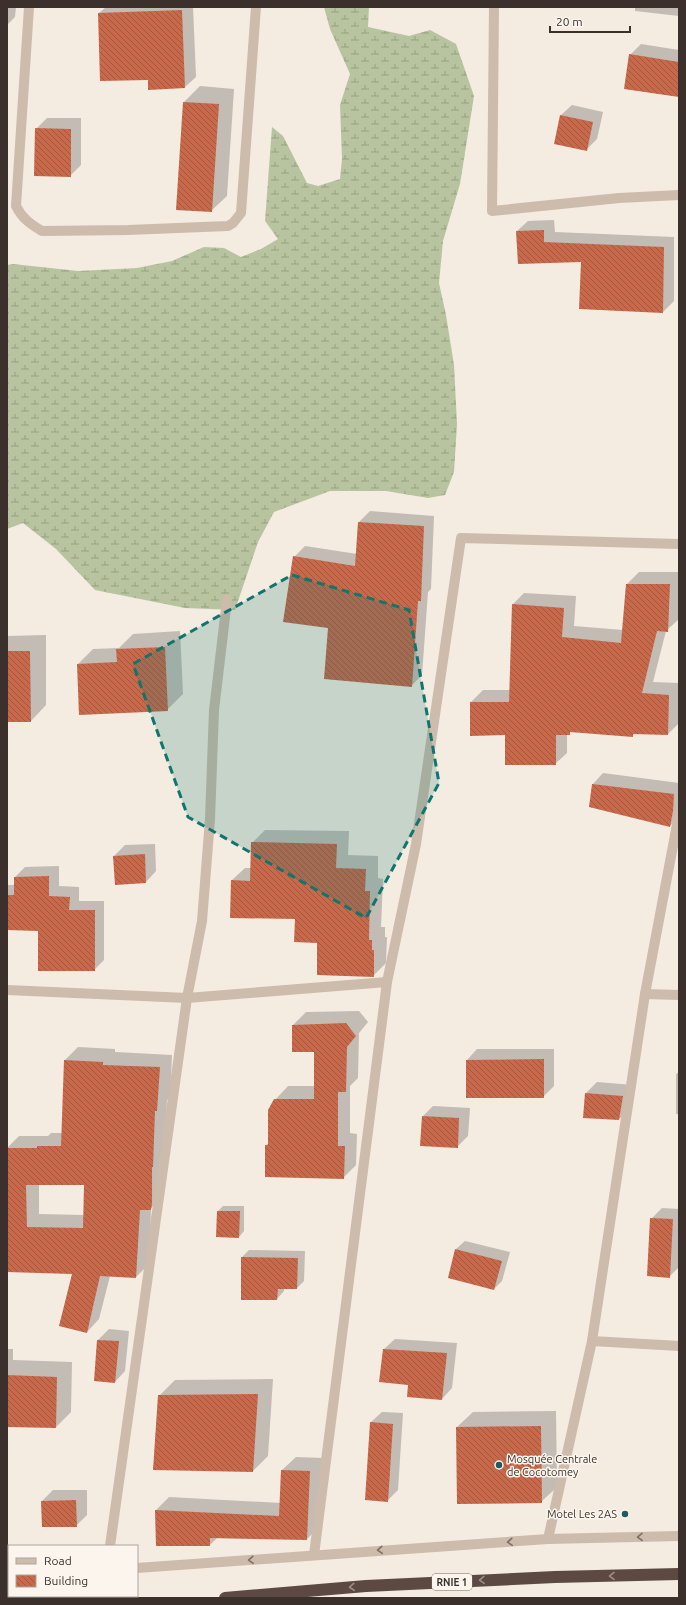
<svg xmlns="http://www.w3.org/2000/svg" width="686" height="1605" font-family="Ubuntu,sans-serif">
	<defs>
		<pattern id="wetland-marsh" width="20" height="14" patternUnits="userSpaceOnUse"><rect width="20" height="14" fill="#b8c4a0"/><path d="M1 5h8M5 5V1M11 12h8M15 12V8" fill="none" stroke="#97a083"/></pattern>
		<pattern id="building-back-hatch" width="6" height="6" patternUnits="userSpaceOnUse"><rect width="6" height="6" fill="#c8694b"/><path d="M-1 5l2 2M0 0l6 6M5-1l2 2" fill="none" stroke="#a4573f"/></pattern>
	</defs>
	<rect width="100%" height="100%" fill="#f4ebe1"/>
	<polygon fill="url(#wetland-marsh)" points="324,7 369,7 368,27 409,36 430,30 456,44 474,96 460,184 443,241 439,283 446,315 454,365 457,424 454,472 445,495 428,498 386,491 330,491 274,512 258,542 235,610 185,608 95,590 56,549 23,523 7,529 7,265 13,264 78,271 137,268 172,261 204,247 224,248 241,257 261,249 278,239 265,221 272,127 283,136 307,183 318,186 340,179 342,159 340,105 350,74 330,29"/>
	<g fill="#0003" fill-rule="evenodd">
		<polygon points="7,7 16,7 15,17 7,25"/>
		<polygon points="106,7 193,7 196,77 185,87 149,79 99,13"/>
		<polygon points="635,7 679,7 679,16 635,11"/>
		<polygon points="641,44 679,50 679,96 630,55"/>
		<polygon points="200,86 234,89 227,196 211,211 177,209 184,102"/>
		<polygon points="572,105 603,112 597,139 586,150 561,115"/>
		<polygon points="47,118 81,118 81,165 70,176 36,129"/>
		<polygon points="554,220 555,232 674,237 674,301 663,312 582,261 517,231 528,221"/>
		<polygon points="370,511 434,516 431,589 428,592 422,675 411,686 329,628 294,557 305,546 357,554 359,522"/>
		<polygon points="639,572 679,572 679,619 666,631 653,682 679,683 679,723 668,734 635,733 632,736 573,731 567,734 567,753 555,764 506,734 471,702 483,690 510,690 513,604 524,593 576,596 574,626 623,630 627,584"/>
		<polygon points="180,631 183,694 167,710 78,664 93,649 119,648 133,634"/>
		<polygon points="46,635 46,705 31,721 7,721 7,636"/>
		<polygon points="603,773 679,783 679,816 670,826 590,806 593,784"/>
		<polygon points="265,830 349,831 348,855 378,856 378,878 383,879 381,927 385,927 385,937 387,937 386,963 373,976 318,942 296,918 232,880 245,868 251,868 252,843"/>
		<polygon points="155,844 156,871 146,882 114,856 125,845"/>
		<polygon points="59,866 59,886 79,887 79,901 104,901 104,960 94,970 39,930 7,929 7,885 15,885 15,877 25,867"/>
		<polygon points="359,1011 368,1022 359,1033 358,1078 350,1086 350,1133 357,1134 356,1165 343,1178 266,1145 269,1143 275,1100 288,1086 315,1086 315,1051 293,1051 293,1025 306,1012"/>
		<path d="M78,1047l37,2v3l57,3 -2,43 -3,2 -4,96 -12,12 -2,56 -13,13 -26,-1 -11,43 -12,13 -14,-59 -66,-2v-123l12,-12h29l3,-3h12l2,-73zM39,1184h46l-1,31 -45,-1z"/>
		<polygon points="477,1049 554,1049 554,1086 543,1097 467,1060"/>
		<polygon points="679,1072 679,1114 676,1114 676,1074"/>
		<polygon points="597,1082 633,1085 630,1109 619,1119 586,1093"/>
		<polygon points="433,1106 470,1108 468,1136 457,1147 423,1116"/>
		<polygon points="223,1206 244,1206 244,1231 239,1237 218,1211"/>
		<polygon points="662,1208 679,1209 679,1267 669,1277 651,1219"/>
		<polygon points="465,1241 510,1252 502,1281 494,1289 449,1277 456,1249"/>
		<polygon points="249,1250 305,1251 304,1281 297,1288 284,1288 284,1291 277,1299 242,1257"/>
		<polygon points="109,1329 129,1331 125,1371 115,1382 98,1340"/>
		<polygon points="395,1339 457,1343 452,1388 442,1399 409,1384 384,1349"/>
		<polygon points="7,1349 13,1349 13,1360 72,1362 71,1412 56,1427 7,1426"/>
		<polygon points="273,1379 268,1456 253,1471 159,1396 175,1380"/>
		<polygon points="556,1411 557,1487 541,1502 457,1427 473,1412"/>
		<polygon points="382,1412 403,1413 398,1490 387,1501 371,1422"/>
		<polygon points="296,1457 323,1458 320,1526 307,1539 217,1538 210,1545 156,1510 169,1497 281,1503 282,1470"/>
		<polygon points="53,1490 87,1490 87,1515 76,1526 42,1501"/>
	</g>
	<g fill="url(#building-back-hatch)" fill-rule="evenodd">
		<polygon points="182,10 185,88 148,90 148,80 100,81 98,13"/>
		<polygon points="629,54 679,62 679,97 624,89"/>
		<polygon points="183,102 219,104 212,212 176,210"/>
		<polygon points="560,115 593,122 587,151 554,144"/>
		<polygon points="35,128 71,129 71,177 34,176"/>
		<polygon points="544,230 544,242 664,247 663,313 579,309 581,262 518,264 516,231"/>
		<polygon points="358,522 424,526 421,601 418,601 412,687 324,679 328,628 283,622 293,556 355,566"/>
		<polygon points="626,584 670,584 668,632 657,631 642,693 669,695 668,735 633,734 633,737 570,732 570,735 556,735 556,765 505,765 505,735 470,736 470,702 509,702 512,604 564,608 562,637 621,643"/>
		<polygon points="165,647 168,711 79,715 77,664 117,662 116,649"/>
		<polygon points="7,651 30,651 31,722 7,722"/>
		<polygon points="592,784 674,794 673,811 670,827 589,807"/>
		<polygon points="251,842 337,844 336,868 366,869 365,891 370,891 369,940 372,940 372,950 374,950 374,977 317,975 317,943 294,942 295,919 230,918 231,880 250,881"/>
		<polygon points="145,854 146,883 115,885 113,856"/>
		<polygon points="49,876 49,896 70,897 69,910 95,910 95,971 38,971 38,931 7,930 7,895 14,895 14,877"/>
		<polygon points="346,1023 356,1036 347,1047 346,1092 338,1092 338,1146 345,1146 344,1179 265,1177 265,1145 268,1145 268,1110 274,1099 314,1099 314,1052 292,1052 292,1025"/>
		<polygon points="544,1059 544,1098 466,1098 466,1060"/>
		<path d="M64,1060l39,2v3l57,2 -3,44h-2l-2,56h-1v37l-1,6h-11l-4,68 -36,-2 -13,57 -28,-7 13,-52 -65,-2v-124h30v-2h24zM26,1185h58l-1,43 -56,-1z"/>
		<polygon points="585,1093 623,1096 619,1120 583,1118"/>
		<polygon points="422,1116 459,1118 458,1148 420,1146"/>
		<polygon points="217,1211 240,1211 239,1238 216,1237"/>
		<polygon points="650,1218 673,1219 670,1278 647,1276"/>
		<polygon points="455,1249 502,1261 494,1290 448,1278"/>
		<polygon points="241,1257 298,1258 297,1289 278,1289 277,1300 241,1300"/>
		<polygon points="97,1340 119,1341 115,1383 94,1381"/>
		<polygon points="383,1349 447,1353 442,1400 407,1397 408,1385 379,1382"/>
		<polygon points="7,1375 57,1377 56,1428 7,1427"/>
		<polygon points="258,1394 253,1472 153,1470 158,1395"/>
		<polygon points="370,1422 393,1424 388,1502 365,1500"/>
		<polygon points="541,1426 542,1503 457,1504 456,1427"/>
		<polygon points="281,1470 310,1471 307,1540 210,1538 210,1546 156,1546 155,1510 279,1516"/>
		<polygon points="76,1500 77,1527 42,1527 41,1501"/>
	</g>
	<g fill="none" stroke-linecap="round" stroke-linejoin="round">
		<g stroke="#cdbbac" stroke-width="10">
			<path d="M29,7l-13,199c6,12 14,18 26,25l86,-1 100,-4 5,-3 8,-10 15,-206"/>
			<polyline points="494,7 492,211 619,198 679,195"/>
			<polyline points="7,990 187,998 387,982"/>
			<polyline points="645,994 679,995"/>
			<polyline points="592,1341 679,1346"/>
			<polyline points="548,1539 592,1341 645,994 679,814"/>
			<polyline points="110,1546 187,998 202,921 210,819 214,710 227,600"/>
			<polyline points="314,1555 387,982 416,844 461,538 679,544"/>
			<polyline points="137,1568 548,1539 679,1536"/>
			<polyline points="7,1579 9,1579"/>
		</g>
		<polyline stroke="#5c4a42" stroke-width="12" points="225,1598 366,1586 555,1577 679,1574"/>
	</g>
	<defs><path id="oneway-chevron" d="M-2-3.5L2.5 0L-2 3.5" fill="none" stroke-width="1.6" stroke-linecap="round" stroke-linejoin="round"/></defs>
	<g stroke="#7d6f65">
		<use href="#oneway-chevron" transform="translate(640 1537) rotate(179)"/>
		<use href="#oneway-chevron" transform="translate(510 1542) rotate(176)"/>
		<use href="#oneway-chevron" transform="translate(380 1550) rotate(176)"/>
		<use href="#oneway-chevron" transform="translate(251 1560) rotate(176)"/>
	</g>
	<g stroke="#9c8e87">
		<use href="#oneway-chevron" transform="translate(612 1576) rotate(179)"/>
		<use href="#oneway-chevron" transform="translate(482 1580) rotate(177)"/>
		<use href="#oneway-chevron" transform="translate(352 1587) rotate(175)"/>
	</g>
	<path fill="#0f766e" fill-opacity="0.2" stroke="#0f766e" stroke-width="3" stroke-dasharray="8 5" stroke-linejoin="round" d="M292,575l117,35 30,173 -73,135 -178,-101 -55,-153z"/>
	<g fill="#1f5a5e" stroke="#fbf5ee" stroke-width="1.5">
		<circle cx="499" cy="1465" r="4"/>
		<circle cx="625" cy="1514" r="4"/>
	</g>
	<g text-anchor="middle" stroke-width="3" stroke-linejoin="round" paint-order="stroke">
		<rect fill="#fbf5ee" stroke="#756b66" stroke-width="1" x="432" y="1574" width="40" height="16" rx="3"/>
		<g font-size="10" font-weight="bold" fill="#3b302b">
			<text x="452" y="1586">RNIE 1</text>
		</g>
		<g font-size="11" fill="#3b302b" stroke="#fbf5ee" text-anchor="start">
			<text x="507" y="1463">Mosquée Centrale<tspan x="507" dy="13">de Cocotomey</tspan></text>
			<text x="617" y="1518" text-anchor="end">Motel Les 2AS</text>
		</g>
	</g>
	<rect width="686" height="1605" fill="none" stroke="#3b302b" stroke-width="16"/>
	<rect x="8" y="1545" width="130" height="52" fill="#fbf5ee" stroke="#aea6a0"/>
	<rect x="16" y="1558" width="20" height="6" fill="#cdbbac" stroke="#aea6a0"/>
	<text x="44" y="1565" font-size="12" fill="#3b302b">Road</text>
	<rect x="16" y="1575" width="20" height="12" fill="url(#building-back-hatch)" stroke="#aea6a0"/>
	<text x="44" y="1585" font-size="12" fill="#3b302b">Building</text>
	<path d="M550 26v6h80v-6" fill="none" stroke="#3b302b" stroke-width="2"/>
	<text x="556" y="26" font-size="12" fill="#3b302b" stroke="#fbf5ee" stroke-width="3" paint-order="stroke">20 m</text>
</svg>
